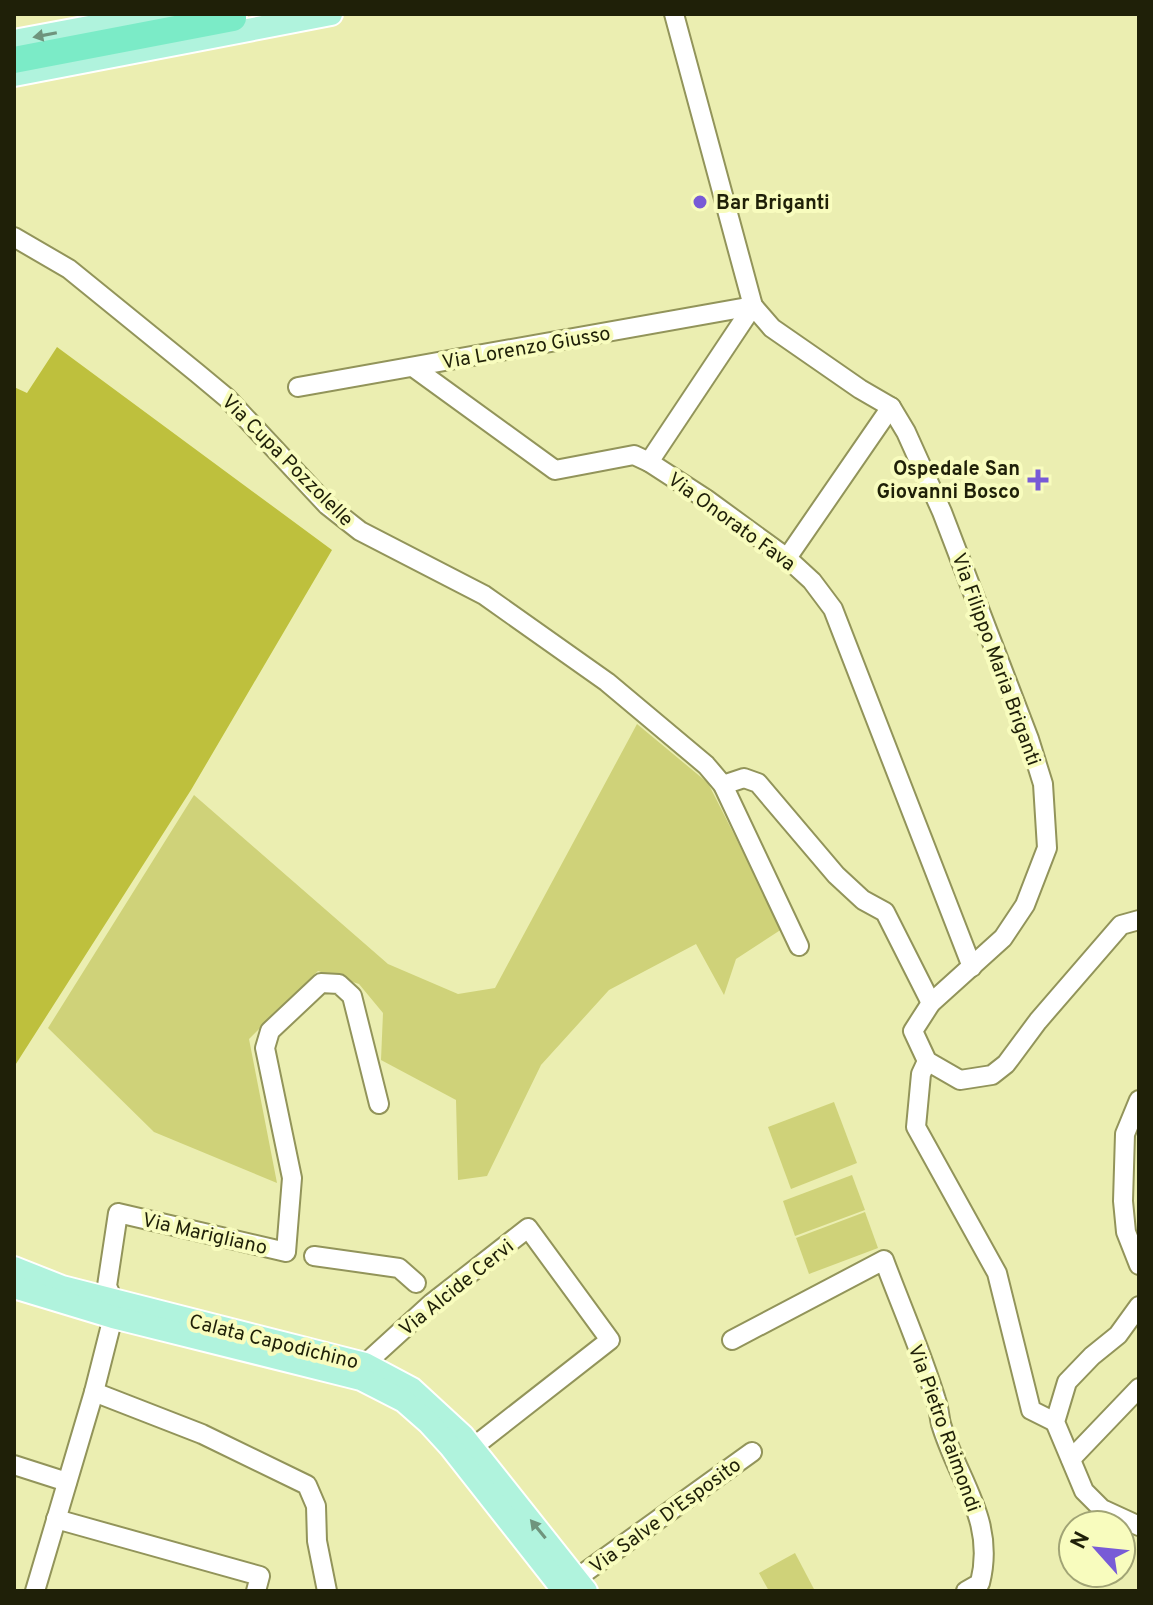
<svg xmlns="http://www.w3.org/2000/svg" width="1153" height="1605" font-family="Overpass,sans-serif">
	<rect width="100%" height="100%" fill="#ebeeb1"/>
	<g fill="#cfd279">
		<polygon points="637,724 708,783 782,929 736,959 724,995 696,944 609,990 541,1065 487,1176 458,1180 456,1100 381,1060 383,1013 359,984 318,971 249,1039 277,1183 154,1132 48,1028 194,795 388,964 458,994 495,988"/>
		<polygon points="834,1102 857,1163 791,1189 768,1127"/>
		<polygon points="852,1175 865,1210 795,1236 783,1201"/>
		<polygon points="865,1212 878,1248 809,1274 796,1238"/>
		<polygon points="795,1553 815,1591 769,1591 759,1573"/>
	</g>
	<polygon fill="#bec03d" points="57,347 332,550 191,790 14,1067 14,387 27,393"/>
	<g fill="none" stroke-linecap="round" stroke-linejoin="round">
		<defs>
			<g id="minor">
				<polyline points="674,14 753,306 772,328 860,389 891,407 906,432 942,512 1029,739 1043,784 1047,848 1025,905 1003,938 931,1003 913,1031 927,1061 960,1080 992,1075 1006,1064 1038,1021 1121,925 1139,920"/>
				<polyline points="14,237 69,269 197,373 227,398 327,505 360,531 484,595 607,682 706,765 723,785 799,946"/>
				<polyline points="413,367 555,470 634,455 649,462 706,499 787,558 812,581 833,609 972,967"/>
				<polyline points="298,387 753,306"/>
				<polyline points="649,462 753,306"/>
				<polyline points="787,558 891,407"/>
				<polyline points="723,785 744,778 758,783 836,875 863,900 885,912 931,1003"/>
				<polyline points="927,1061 921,1074 916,1127 997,1273 1031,1410 1055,1422"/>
				<polyline points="1139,1100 1125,1134 1123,1201 1126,1232 1139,1265"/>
				<polyline points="314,1256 399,1268 416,1283"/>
				<polyline points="113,1300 107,1286 118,1213 286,1252 292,1178 265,1048 270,1031 321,983 339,984 352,996 379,1104"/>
				<polyline points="1139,1306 1118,1335 1092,1356 1067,1382 1055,1422 1084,1491 1102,1509 1139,1526"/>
				<path d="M732,1340l152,-80c17,46 38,93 52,140 3,8 3,16 5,24 17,57 55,96 39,159l-14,8"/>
				<polyline points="365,1364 432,1303 528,1228 610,1340 472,1448"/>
				<polyline points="94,1392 202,1434 307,1485 316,1506 317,1541 327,1591"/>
				<polyline points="1071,1459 1139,1388"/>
				<polyline points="14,1465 67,1482"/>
				<polyline points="56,1519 260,1576 256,1591"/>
				<polyline points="577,1578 752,1452"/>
				<polyline points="35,1591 94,1392 113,1317"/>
			</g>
			<g id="major">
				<polyline points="14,41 132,19 187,21"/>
				<polyline points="14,75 331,14"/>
				<polyline points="14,1268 62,1287 365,1364 412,1389 463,1436 586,1591"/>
				<polyline points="14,1287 113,1317 361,1379 404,1401 429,1423 450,1446 564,1591"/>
			</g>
			<polyline id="highway" points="14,60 233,18"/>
		</defs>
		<use href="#minor" stroke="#92945a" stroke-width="22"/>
		<use href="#major" stroke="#fff" stroke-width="26"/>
		<use href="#highway" stroke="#fff" stroke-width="30"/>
		<use href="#minor" stroke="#fff" stroke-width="18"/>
		<use href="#major" stroke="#b0f3dd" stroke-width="22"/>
		<use href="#highway" stroke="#7bebc7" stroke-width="26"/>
	</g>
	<defs><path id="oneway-solid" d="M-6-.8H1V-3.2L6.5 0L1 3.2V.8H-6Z" transform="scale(2)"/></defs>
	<g fill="#6f947d">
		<use href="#oneway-solid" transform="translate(45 35) rotate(169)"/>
		<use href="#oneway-solid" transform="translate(538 1529) rotate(-129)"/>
	</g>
	<g fill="#785bd6" stroke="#f8fcbe" stroke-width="3">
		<circle cx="700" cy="202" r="8"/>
		<path d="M1034 468h8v8h8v8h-8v8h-8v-8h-8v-8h8z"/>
	</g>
	<g text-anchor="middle" stroke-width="8" stroke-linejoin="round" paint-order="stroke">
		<g font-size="20" font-weight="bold" fill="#1f2008" stroke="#f8fcbe" text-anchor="start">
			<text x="716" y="209">Bar Briganti</text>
			<text x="1020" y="475" text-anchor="end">Ospedale San<tspan x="1020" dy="23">Giovanni Bosco</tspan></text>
		</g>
		<g font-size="20" fill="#1f2008" stroke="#f8fcbe">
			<text transform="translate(526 347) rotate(-10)" y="7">Via Lorenzo Giusso</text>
			<text transform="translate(288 460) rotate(45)" y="7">Via Cupa Pozzolelle</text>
			<text transform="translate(732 521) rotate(36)" y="7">Via Onorato Fava</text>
			<text transform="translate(997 659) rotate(70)" y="7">Via Filippo Maria Briganti</text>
			<text transform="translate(205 1233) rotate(13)" y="7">Via Marigliano</text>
			<text transform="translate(456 1287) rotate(-39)" y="7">Via Alcide Cervi</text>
			<text transform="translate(274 1341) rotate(14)" y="7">Calata Capodichino</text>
			<text transform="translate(945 1428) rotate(70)" y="7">Via Pietro Raimondi</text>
			<text transform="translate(665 1515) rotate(-36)" y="7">Via Salve D'Esposito</text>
		</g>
	</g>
	<rect width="1153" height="1605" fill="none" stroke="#1f2008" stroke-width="32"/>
	<g transform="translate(1097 1549) rotate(297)"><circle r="38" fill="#f8fcbe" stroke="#a1a475" stroke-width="2"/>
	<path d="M0-6L14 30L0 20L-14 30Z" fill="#785bd6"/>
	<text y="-12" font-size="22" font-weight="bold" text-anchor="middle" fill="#1f2008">N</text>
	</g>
</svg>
